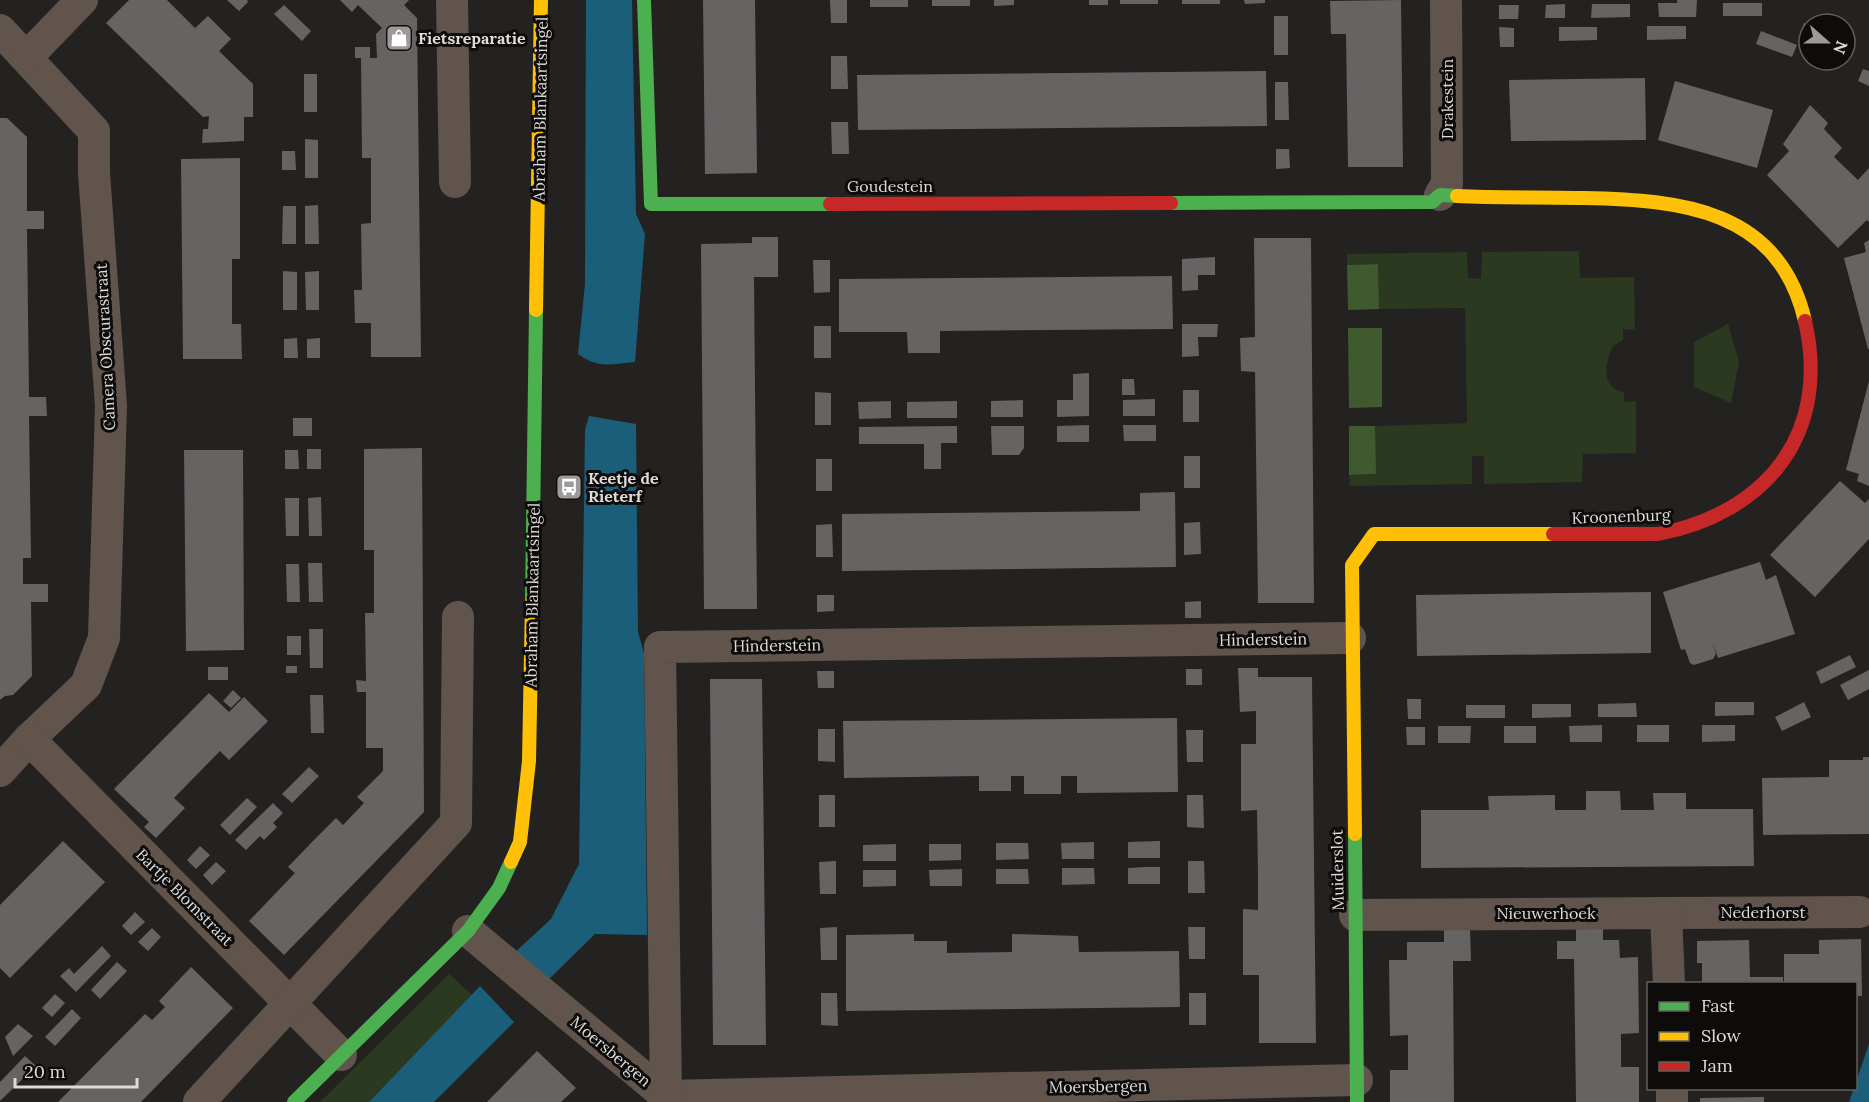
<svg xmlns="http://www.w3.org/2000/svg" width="1869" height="1102" font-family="Lora,serif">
	<rect width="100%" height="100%" fill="#242221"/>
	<g fill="#2a3920">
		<path d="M1579,251l1,27 54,-1 1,53 -12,-1v11l-10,6c-8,17 -13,42 11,46v10l12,-1v52l-53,1 -1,28 -98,2v-28h-12v28l-122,2 -1,-11 26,-1v-48l92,-3 -2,-115 -86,1 -1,-45 -31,1v-11l120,-2 1,26 13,1 1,-27z"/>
		<polygon points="1728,324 1739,362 1731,403 1694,387 1694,342"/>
		<polygon points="449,974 472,995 369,1102 320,1102"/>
	</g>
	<g fill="#405a2f">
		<polygon points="1378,264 1379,309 1348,310 1347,265"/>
		<polygon points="1348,328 1382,328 1382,407 1349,408"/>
		<polygon points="1349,426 1375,426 1376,474 1349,475"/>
	</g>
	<g fill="#1b5e79">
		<path d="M586,0h46l4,214 9,20 -10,128c-23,2 -37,7 -57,-8l7,-70z"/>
		<polygon points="589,416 636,424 638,632 644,653 647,935 595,934 545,983 511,956 551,919 579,864 585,430"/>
		<polygon points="480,986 514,1022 434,1102 369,1102"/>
		<polygon points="1869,1044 1869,1102 1849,1102"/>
	</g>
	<g fill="#656463">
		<polygon points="129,0 167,0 195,28 208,16 231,39 219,51 253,84 253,117 244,117 244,141 202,143 203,129 208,129 209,116 203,117 106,23"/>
		<polygon points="227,0 247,0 248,2 239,11"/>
		<polygon points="340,0 409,0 404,5 417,18 421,357 371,357 371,323 355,323 354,290 362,290 361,224 371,223 371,158 362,158 361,58 355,58 355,47 370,47 370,58 377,58 376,34 382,28 358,5 352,12"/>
		<polygon points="703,0 755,0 757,173 705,174"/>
		<polygon points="830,0 847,0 847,23 831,23"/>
		<rect x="870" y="0" width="38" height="7"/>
		<rect x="932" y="0" width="38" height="6"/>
		<polygon points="994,0 1014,0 1014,5 994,6"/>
		<rect x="1089" y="0" width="19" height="5"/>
		<rect x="1120" y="0" width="38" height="4"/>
		<rect x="1182" y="0" width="38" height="4"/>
		<polygon points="1244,0 1265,0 1265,3 1245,4"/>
		<polygon points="1401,0 1403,167 1348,167 1346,34 1331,34 1330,1"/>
		<polygon points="1677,0 1697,0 1696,17 1659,17 1658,3 1677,3"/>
		<rect x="1723" y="3" width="39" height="13"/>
		<polygon points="1565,4 1565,18 1545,18 1546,5"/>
		<polygon points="1592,4 1630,4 1630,17 1591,18"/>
		<polygon points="284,5 311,31 302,41 274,14"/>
		<polygon points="1499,5 1519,5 1518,19 1499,19"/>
		<rect x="1274" y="16" width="14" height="39"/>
		<polygon points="1804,23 1809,25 1809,39 1800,36"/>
		<polygon points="1647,26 1686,26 1686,39 1647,40"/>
		<polygon points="1499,27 1514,28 1514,47 1500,47"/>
		<polygon points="1559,27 1597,27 1597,40 1559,41"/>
		<polygon points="1761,31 1797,45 1792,57 1756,44"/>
		<polygon points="831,56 847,56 848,89 831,89"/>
		<polygon points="1863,69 1869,71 1869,86 1858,81"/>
		<polygon points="1266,71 1267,126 858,130 857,75"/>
		<rect x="304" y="74" width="13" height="38"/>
		<polygon points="1645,78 1646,140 1511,141 1509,80"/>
		<polygon points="1675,81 1773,110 1757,168 1658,140"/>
		<polygon points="1275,82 1288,82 1289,120 1275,120"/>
		<polygon points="1810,105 1828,123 1824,129 1842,148 1834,157 1858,180 1869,168 1869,222 1867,220 1838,248 1767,175 1789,151 1783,144"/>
		<polygon points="0,118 7,118 27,137 27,211 44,211 44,229 27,229 29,397 46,397 47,416 29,416 31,558 23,558 23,584 48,584 48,602 31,602 32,676 13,695 5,696 0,700"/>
		<polygon points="831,122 848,122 849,154 832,154"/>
		<polygon points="305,139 318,140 318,178 305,178"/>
		<polygon points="1276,149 1289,149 1290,168 1276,169"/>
		<polygon points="282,151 295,151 296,170 282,170"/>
		<polygon points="240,158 240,259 232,259 232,324 241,324 242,359 183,359 181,159"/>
		<polygon points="318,205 319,244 305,244 305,206"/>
		<polygon points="283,206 296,206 296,244 282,244"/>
		<polygon points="752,237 778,237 778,277 754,277 757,609 704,609 701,244 752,243"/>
		<polygon points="1254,238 1311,238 1314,603 1258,603 1255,372 1241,371 1240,338 1255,337"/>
		<polygon points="1869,240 1869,349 1868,349 1844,258 1866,252 1864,243"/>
		<polygon points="1215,257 1215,275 1198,275 1198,290 1182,291 1182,259"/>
		<polygon points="813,260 830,260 830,292 814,293"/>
		<polygon points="283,271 297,272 297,310 283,310"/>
		<polygon points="319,271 319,310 306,310 305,272"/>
		<polygon points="1172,276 1173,329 940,331 940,353 908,353 907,332 839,332 839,279"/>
		<polygon points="1182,324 1218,324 1217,337 1198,337 1199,356 1182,357"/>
		<rect x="814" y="326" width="17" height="32"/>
		<polygon points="297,338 298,358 284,358 284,339"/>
		<polygon points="320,338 320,358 307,358 307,339"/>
		<polygon points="1089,373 1089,416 1057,417 1057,400 1073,400 1073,374"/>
		<polygon points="1122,379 1134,379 1135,395 1122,395"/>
		<polygon points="1869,381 1869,486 1857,481 1859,474 1846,470"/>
		<rect x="1183" y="390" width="16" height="32"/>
		<polygon points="815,392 831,393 831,425 815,425"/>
		<polygon points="1155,399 1155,416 1123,416 1123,400"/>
		<polygon points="1023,400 1023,417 991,417 991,401"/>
		<polygon points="891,401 891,418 859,419 858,402"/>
		<polygon points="957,401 957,418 907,418 907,402"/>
		<rect x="293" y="418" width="19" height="18"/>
		<polygon points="1089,425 1089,442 1057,442 1057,426"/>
		<polygon points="1123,425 1156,425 1156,441 1124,441"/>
		<polygon points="957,426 957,443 941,443 941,469 924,469 924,444 859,444 859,427"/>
		<polygon points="991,426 1024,426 1024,448 1019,455 992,455"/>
		<polygon points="422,448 424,812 284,955 249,921 295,873 288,867 312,842 336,818 343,825 364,803 357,797 383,771 383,748 366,748 366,692 357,692 356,680 366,681 365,613 374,613 374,550 364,550 364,449"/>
		<rect x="307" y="449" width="14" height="20"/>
		<polygon points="184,450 243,450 244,650 186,651"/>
		<polygon points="285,450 298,450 299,469 285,469"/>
		<rect x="1184" y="456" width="16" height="32"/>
		<rect x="816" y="459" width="16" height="32"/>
		<polygon points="1840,481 1865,503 1869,499 1869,539 1815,597 1770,555"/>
		<polygon points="1175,492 1176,567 842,571 842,514 1140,511 1140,493"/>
		<polygon points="321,497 322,536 309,536 308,498"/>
		<polygon points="285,498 299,498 299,536 286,536"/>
		<polygon points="1200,522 1201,554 1184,555 1184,523"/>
		<polygon points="832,524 833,557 816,557 816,525"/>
		<polygon points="1760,562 1766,580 1776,575 1795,634 1718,658 1713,643 1716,654 1713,659 1694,665 1690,663 1685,649 1681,650 1663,592"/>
		<polygon points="308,563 322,563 323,602 309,602"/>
		<polygon points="286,564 299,564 300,602 287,602"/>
		<polygon points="1651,592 1651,653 1417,656 1416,595"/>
		<polygon points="817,595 834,595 834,611 817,612"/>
		<polygon points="1201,601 1201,618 1185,618 1185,602"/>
		<polygon points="309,629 323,629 323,668 310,668"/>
		<rect x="287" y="636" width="14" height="19"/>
		<polygon points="1850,655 1856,667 1821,684 1816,672"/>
		<rect x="286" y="666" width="11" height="7"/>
		<rect x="208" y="667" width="20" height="13"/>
		<polygon points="1238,668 1258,668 1258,677 1312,677 1316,1043 1259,1043 1259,975 1243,975 1243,909 1258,910 1258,876 1257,810 1241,811 1241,744 1256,744 1256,711 1240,712"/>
		<rect x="1186" y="669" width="16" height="16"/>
		<polygon points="1869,670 1869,689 1848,700 1840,685"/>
		<polygon points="817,671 834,671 834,688 818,688"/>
		<polygon points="710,679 762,679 766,1045 713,1045"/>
		<polygon points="233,690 241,698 231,708 223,701"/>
		<polygon points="209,693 229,712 244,697 268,721 229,760 220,751 174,798 185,808 156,838 144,827 149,822 114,789"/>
		<polygon points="310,695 323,695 324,733 311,733"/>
		<polygon points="1407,699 1421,699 1421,719 1408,719"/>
		<polygon points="1715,702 1754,702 1754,715 1715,716"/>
		<polygon points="1804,702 1811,717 1782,731 1775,717"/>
		<polygon points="1636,703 1637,717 1598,717 1598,704"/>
		<polygon points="1532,704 1571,704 1571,717 1532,718"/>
		<rect x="1466" y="705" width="39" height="13"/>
		<polygon points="1177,718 1178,792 1077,793 1077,776 1061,776 1061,794 1024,794 1024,776 1011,776 1011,791 979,791 979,776 844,778 843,721"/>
		<polygon points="1602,725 1602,742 1570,742 1569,726"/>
		<rect x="1637" y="725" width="32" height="17"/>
		<polygon points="1702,725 1735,725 1735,741 1702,742"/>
		<polygon points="1438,726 1471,726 1470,743 1438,743"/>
		<rect x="1504" y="726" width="32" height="17"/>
		<polygon points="1406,727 1425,727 1425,745 1407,745"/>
		<polygon points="818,729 835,729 835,762 818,761"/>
		<polygon points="1186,730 1203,730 1203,762 1187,762"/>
		<polygon points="1863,757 1869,757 1869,834 1763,835 1762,778 1829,777 1829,760 1863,760"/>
		<polygon points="309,767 319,776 292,803 282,794"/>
		<polygon points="1586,791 1620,791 1621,810 1654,810 1653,793 1686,793 1686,809 1753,809 1754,866 1421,868 1421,810 1489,810 1488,796 1555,795 1555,810 1586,810"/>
		<rect x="819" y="795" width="16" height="32"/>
		<polygon points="1187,795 1203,795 1204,828 1187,827"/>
		<polygon points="247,798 257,807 230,835 220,825"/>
		<polygon points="273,803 283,813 273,823 277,827 264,840 260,836 246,850 235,840"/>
		<polygon points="63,841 105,882 10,978 0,968 0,905"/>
		<polygon points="1160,841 1160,858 1128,858 1128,842"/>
		<polygon points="1094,842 1094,859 1062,859 1061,843"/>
		<polygon points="996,843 1028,843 1029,859 996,860"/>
		<polygon points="896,844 896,861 863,861 863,845"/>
		<polygon points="929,844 961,844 961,860 929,861"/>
		<polygon points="200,846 210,855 196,869 187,860"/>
		<polygon points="836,861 836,894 820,894 819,862"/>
		<polygon points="1188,861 1204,861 1205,893 1188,893"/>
		<polygon points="216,862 226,871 212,885 203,875"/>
		<polygon points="1145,867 1160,867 1160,884 1128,884 1128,868"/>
		<polygon points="1062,868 1094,868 1095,884 1062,885"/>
		<polygon points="962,869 962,886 930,886 929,870"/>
		<polygon points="996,869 1028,869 1029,884 996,884"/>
		<polygon points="863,870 896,870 896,886 863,887"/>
		<polygon points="135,912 145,922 131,935 122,926"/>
		<polygon points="837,927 837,960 821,960 820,928"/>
		<polygon points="1188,927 1205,927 1205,959 1189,959"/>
		<polygon points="152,928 161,937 148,951 138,942"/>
		<polygon points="1576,928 1603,928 1603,940 1619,940 1620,958 1638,957 1639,1033 1621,1034 1621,1067 1639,1067 1639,1102 1576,1102 1574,959 1557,959 1557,941 1576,941"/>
		<polygon points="1470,929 1471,961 1453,961 1454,1102 1390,1102 1390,1070 1408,1070 1408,1035 1390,1036 1389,960 1407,960 1407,942 1444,942 1444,930"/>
		<polygon points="914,934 914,941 947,941 947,953 1012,952 1012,934 1078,936 1079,952 1179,951 1180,1007 846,1011 846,935"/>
		<polygon points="1861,939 1862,996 1856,996 1856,984 1784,984 1784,954 1819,954 1819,940"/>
		<polygon points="1749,940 1750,977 1783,977 1783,984 1702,984 1702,963 1697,963 1697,941"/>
		<polygon points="102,946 111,956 76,992 60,976 69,968 74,974"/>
		<polygon points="117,962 127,971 100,999 91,990"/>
		<polygon points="191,967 233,1008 141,1102 58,1102 145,1014 152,1020 165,1007 159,1001"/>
		<polygon points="821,993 837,993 838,1026 821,1025"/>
		<rect x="1189" y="993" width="17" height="32"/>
		<polygon points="55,994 65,1003 52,1017 42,1008"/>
		<polygon points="72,1009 81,1018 55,1046 45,1037"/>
		<polygon points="18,1024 33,1036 13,1056 5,1037"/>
		<polygon points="537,1051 576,1088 561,1102 487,1102"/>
		<polygon points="25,1056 36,1066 0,1101 0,1082"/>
		<polygon points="1764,1097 1764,1102 1700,1102 1700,1098"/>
	</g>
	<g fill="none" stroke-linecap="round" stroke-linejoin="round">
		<g stroke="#60544c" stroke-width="32">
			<polyline points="452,0 455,182"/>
			<polyline points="0,30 94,131 94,173 111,406 104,638 86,685 29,739 0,771"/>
			<polyline points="27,57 82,0"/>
			<polyline points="1440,195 1447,184 1446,0"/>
			<polyline points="29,739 341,1055"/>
			<polyline points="1666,913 1860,912"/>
			<polyline points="1355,915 1666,913 1669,984"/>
			<polyline points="468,931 666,1096 1357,1080"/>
			<polyline points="1672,1088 1672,1102"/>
			<polyline points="199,1102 456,823 458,617"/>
			<polyline points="663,1102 666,1096 660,647 1350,638"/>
		</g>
		<g stroke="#4caf50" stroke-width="14">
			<polyline points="644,0 651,204 830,204"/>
			<polyline points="1171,203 1432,202 1440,195 1457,196"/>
			<polyline points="532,602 536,310"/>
			<polyline points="1355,834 1357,1102"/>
			<polyline points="294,1102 468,931 499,888 511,862"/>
		</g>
		<g stroke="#ffc107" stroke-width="14">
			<path d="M1457,196c42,2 85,1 127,2 97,2 195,11 221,123"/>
			<polyline points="536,310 541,0"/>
			<polyline points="1355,834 1352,565 1374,534 1553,534"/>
			<polyline points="511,862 520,842 529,761 532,602"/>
		</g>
		<g stroke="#c62828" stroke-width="14">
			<polyline points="830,204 1171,203"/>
			<path d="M1553,534h105c109,-21 173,-101 147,-213"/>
		</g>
	</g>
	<defs>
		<symbol id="shop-square" viewBox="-11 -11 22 22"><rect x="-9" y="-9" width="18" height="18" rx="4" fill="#9d9a99" stroke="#0d0c0b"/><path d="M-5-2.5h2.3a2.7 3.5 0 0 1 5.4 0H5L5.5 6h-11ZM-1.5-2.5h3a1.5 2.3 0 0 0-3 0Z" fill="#fff"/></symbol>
		<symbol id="bus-square" viewBox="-11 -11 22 22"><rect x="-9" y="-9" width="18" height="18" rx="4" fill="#9d9a99" stroke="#0d0c0b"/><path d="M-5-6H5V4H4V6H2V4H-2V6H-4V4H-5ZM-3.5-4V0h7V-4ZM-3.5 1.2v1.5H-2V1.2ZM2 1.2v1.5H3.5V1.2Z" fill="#fff"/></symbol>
	</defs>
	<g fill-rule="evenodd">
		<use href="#shop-square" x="384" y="23" width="30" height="30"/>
		<use href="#bus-square" x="554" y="472" width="30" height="30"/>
	</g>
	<g text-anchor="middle" stroke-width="6" stroke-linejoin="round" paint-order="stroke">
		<g font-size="16" font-weight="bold" fill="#dedbda" stroke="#0d0c0b" text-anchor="start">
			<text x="418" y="44">Fietsreparatie</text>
			<text x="588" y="484">Keetje de<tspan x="588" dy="18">Rieterf</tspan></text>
		</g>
		<g font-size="16" fill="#dedbda" stroke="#0d0c0b">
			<text transform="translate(1447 99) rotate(-90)" y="6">Drakestein</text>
			<text transform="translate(540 109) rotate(-89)" y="6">Abraham Blankaartsingel</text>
			<text x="890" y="192">Goudestein</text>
			<text transform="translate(105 347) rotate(-93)" y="6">Camera Obscurastraat</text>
			<text transform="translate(1621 516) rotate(-2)" y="6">Kroonenburg</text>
			<text transform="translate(532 595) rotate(-89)" y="6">Abraham Blankaartsingel</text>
			<text transform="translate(1263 639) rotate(-1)" y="6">Hinderstein</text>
			<text transform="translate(777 645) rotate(-1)" y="6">Hinderstein</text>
			<text transform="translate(1337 870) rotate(-91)" y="6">Muiderslot</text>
			<text transform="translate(185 897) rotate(45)" y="6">Bartje Blomstraat</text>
			<text x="1763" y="918">Nederhorst</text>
			<text x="1546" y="919">Nieuwerhoek</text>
			<text transform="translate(611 1051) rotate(40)" y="6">Moersbergen</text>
			<text transform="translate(1098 1086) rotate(-1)" y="6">Moersbergen</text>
		</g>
	</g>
	<rect x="1647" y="982" width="210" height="108" fill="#0d0c0b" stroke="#615f5e" stroke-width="1.5"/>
	<rect x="1659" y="1002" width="30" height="9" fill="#4caf50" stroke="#615f5e" stroke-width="1.5"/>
	<text x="1701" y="1012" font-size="18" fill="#dedbda">Fast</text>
	<rect x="1659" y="1032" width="30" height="9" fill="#ffc107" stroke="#615f5e" stroke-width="1.5"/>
	<text x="1701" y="1042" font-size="18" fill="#dedbda">Slow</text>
	<rect x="1659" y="1062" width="30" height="9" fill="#c62828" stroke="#615f5e" stroke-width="1.5"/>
	<text x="1701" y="1072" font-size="18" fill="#dedbda">Jam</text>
	<g transform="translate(1827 42) rotate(111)"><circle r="28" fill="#0d0c0b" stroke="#615f5e" stroke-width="1.5"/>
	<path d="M0-4.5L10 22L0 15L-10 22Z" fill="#9d9a99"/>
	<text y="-9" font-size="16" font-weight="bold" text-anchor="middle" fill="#dedbda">N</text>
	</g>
	<path d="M15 1078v9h122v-9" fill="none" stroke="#dedbda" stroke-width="3"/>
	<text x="24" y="1078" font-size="18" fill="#dedbda" stroke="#0d0c0b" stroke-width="4.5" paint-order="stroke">20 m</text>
</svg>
